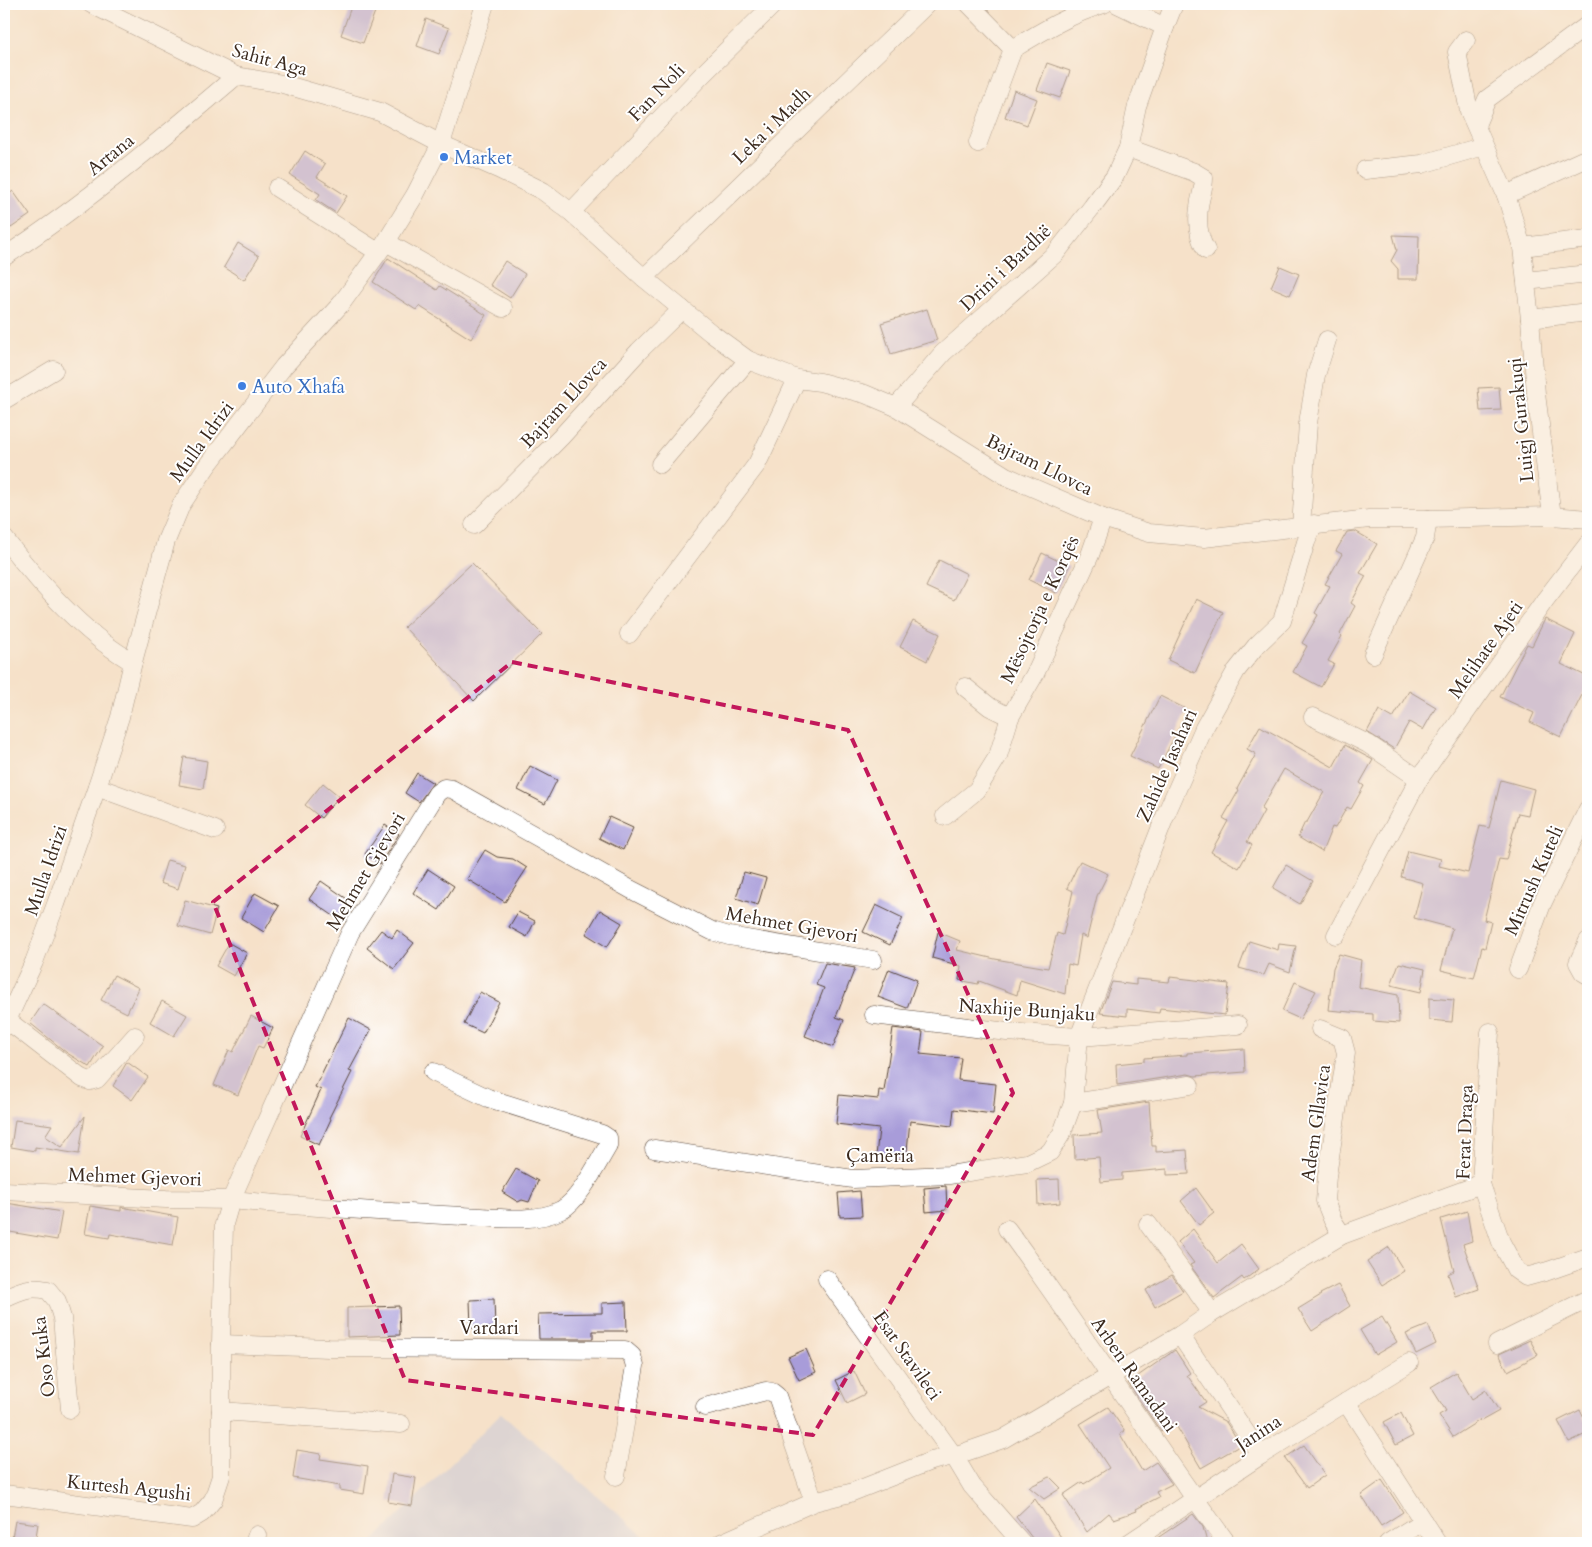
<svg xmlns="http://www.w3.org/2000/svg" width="1592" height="1547" font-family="Cardo,serif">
	<rect width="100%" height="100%" fill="#fff"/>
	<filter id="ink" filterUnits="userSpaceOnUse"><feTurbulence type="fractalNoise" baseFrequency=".02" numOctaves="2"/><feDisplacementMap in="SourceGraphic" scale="10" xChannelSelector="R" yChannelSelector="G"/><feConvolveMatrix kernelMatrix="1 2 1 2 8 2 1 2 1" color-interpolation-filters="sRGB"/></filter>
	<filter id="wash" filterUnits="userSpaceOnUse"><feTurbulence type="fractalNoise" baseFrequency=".0096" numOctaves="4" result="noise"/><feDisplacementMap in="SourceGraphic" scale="20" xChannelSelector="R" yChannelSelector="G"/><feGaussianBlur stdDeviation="1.12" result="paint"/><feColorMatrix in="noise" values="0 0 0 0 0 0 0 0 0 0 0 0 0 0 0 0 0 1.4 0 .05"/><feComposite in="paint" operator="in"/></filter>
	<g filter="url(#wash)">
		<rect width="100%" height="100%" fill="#f6e1c9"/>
		<polygon fill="#bec3dd" points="501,1413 652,1543 371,1543"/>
		<g id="blocks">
			<g fill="#a89cd9">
				<polygon points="352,4 378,4 363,43 341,35"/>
				<polygon points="426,19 449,28 439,54 417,46"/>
				<polygon points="1047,63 1070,71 1060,98 1037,90"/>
				<polygon points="1014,90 1037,99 1027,125 1005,117"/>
				<polygon points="305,151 325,164 317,177 347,196 336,213 316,200 320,194 290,175"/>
				<polygon points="13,191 30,215 11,228 4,219 4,198"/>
				<polygon points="1393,235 1419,236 1418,279 1398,279 1398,269 1391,261 1397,250"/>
				<polygon points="238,243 259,256 244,280 224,267"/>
				<polygon points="388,258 437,290 440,286 486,315 471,339 419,306 416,310 373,282"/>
				<polygon points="505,261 525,274 510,298 490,285"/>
				<polygon points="1280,266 1299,274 1290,295 1271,287"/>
				<polygon points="927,309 937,340 891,354 881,323"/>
				<polygon points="1499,387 1501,410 1480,411 1478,388"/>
				<polygon points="1355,531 1377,544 1360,573 1366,576 1351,603 1355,606 1340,634 1342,636 1328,661 1334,664 1321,687 1293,672 1307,646 1302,643 1318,615 1315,613 1330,586 1325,584 1342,554 1336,551 1347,532"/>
				<polygon points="1042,553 1069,566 1056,593 1029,580"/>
				<polygon points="939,560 967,574 954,600 926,587"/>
				<polygon points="472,563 542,634 474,701 404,627"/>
				<polygon points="1196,599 1223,612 1195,673 1168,660"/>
				<polygon points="1545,619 1575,634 1561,664 1588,677 1588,683 1561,737 1530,722 1534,713 1500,697 1526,646 1527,644 1532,646"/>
				<polygon points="913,621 940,634 927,661 900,647"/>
				<polygon points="1409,691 1436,707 1423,730 1409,722 1394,749 1367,732 1379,710 1393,718"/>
				<polygon points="1160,696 1188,710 1158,769 1130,756"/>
				<polygon points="1260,726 1333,767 1345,745 1373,760 1360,783 1364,786 1351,809 1347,807 1335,828 1332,827 1322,852 1298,837 1305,822 1307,822 1324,792 1284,769 1261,809 1264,811 1247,842 1252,845 1239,868 1211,852 1228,821 1223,818 1239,790 1237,789 1256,754 1247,749"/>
				<polygon points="184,757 207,761 203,789 179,785"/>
				<polygon points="530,766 557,780 545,804 518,790"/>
				<polygon points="417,773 433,783 419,802 405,793"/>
				<polygon points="1501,780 1534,789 1528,815 1518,813 1506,860 1499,859 1484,920 1491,922 1485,948 1482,947 1474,978 1441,970 1452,928 1414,918 1423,883 1401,877 1408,851 1441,859 1439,866 1468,873 1480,826 1489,828"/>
				<polygon points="323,783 339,796 321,818 305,805"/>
				<polygon points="609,817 633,828 623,850 599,838"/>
				<polygon points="385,825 399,834 380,864 365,854"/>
				<polygon points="485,850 497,857 513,859 527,868 505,902 467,879"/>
				<polygon points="167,860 185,865 178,889 160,883"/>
				<polygon points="1080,861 1108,874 1097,896 1087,938 1081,935 1076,966 1068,964 1065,994 1020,980 1017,995 979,981 978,984 959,980 961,966 932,958 938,932 960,941 957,950 995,959 1048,968 1057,933 1063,935 1073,891 1067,888"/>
				<polygon points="1286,865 1313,881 1300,904 1273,888"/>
				<polygon points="428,869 454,886 439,910 413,893"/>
				<polygon points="744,872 766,878 758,905 736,898"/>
				<polygon points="321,881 350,901 338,919 309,899"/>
				<polygon points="255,893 279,906 264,932 241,918"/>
				<polygon points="185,900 217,909 210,935 178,926"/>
				<polygon points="876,905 903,918 890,945 863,932"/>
				<polygon points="600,910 622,923 607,947 586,934"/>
				<polygon points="518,912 535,921 527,937 509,927"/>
				<polygon points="381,930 392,938 397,930 414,943 394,969 367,948"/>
				<polygon points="1249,941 1278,950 1279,944 1296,946 1290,972 1269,964 1264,975 1239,968"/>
				<polygon points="229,943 247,953 234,976 216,966"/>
				<polygon points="1339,954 1361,960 1358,987 1398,995 1399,1023 1373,1021 1373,1014 1328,1010 1333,968"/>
				<polygon points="825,963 855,968 836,1017 844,1020 833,1047 805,1036 824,988 816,985"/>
				<polygon points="1399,963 1425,969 1421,992 1391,985"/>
				<polygon points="889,969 917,980 907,1008 878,997"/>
				<polygon points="114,975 139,988 127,1013 101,1000"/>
				<polygon points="1170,977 1229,984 1225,1015 1160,1008 1159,1013 1127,1009 1127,1016 1100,1013 1112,982 1136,985 1136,979 1169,982"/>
				<polygon points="1295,982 1316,991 1300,1019 1282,1011"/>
				<polygon points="480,992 499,1002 483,1033 464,1024"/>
				<polygon points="1429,998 1454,1000 1452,1022 1429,1020"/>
				<polygon points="162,1001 187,1015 174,1036 150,1022"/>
				<polygon points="43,1004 103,1046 90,1067 67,1053 30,1023"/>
				<polygon points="251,1016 273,1028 263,1048 258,1046 238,1095 214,1085 229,1050 233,1052"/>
				<polygon points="349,1018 371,1030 349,1071 352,1072 329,1118 331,1119 319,1145 300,1136 321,1090 315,1087"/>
				<polygon points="893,1028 923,1032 920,1054 961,1058 958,1080 996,1084 993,1114 954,1109 952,1126 910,1121 906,1160 876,1156 879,1129 836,1124 839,1095 878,1099 879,1090 884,1091"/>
				<polygon points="1244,1049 1245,1072 1195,1076 1188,1074 1117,1085 1116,1064 1144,1061 1144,1058 1187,1055 1187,1053"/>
				<polygon points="127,1062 148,1077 132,1100 113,1086"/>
				<polygon points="1149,1102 1152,1146 1156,1146 1156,1152 1187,1150 1189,1174 1167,1175 1167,1169 1122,1173 1122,1180 1101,1182 1099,1157 1075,1159 1074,1135 1102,1133 1098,1110"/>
				<polygon points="85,1116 79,1154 35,1147 35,1151 11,1147 15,1120 52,1125 45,1136 62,1147"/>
				<polygon points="516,1169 538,1181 529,1202 522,1200 518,1202 502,1192"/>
				<polygon points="1059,1179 1060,1203 1038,1205 1037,1180"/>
				<polygon points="946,1186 947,1210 926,1212 924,1188"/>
				<polygon points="1196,1188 1214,1213 1199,1225 1181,1201"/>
				<polygon points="860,1191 862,1216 840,1217 838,1193"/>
				<polygon points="6,1203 62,1212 57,1240 4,1231"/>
				<polygon points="90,1206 121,1211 121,1207 178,1217 173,1245 110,1234 109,1238 85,1234"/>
				<polygon points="1467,1211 1472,1241 1463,1244 1479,1289 1456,1297 1448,1274 1454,1271 1441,1219"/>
				<polygon points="1193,1229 1218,1263 1241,1244 1259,1269 1244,1280 1242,1277 1214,1298 1190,1265 1194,1263 1178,1242"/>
				<polygon points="1389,1247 1404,1271 1382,1285 1367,1262"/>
				<polygon points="1172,1275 1183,1291 1155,1307 1146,1290"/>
				<polygon points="1338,1285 1350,1306 1312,1331 1298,1309 1321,1295 1320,1294"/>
				<polygon points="494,1299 495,1328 471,1328 470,1300"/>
				<polygon points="626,1302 627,1331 593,1331 593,1339 539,1339 538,1314 602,1313 602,1303"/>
				<polygon points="399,1306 400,1335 347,1337 347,1308"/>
				<polygon points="1382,1317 1397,1342 1375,1355 1360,1330"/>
				<polygon points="1428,1325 1436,1344 1416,1354 1406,1334"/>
				<polygon points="1530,1340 1538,1355 1508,1371 1499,1354"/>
				<polygon points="806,1349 816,1372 799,1380 788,1357"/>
				<polygon points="1175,1350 1190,1373 1187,1375 1206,1402 1198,1407 1226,1422 1241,1445 1201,1468 1174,1422 1161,1432 1128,1383"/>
				<polygon points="854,1371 865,1394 847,1403 836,1380"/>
				<polygon points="1456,1372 1472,1399 1486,1390 1499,1411 1481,1421 1480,1420 1453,1437 1439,1415 1446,1411 1431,1387"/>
				<polygon points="1108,1407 1125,1431 1120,1434 1142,1471 1156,1462 1172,1484 1156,1492 1159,1497 1136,1509 1137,1511 1114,1519 1109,1513 1087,1532 1063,1495 1082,1482 1084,1484 1109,1468 1080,1424"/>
				<polygon points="1580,1410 1588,1427 1588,1433 1569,1442 1558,1421"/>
				<polygon points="1401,1413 1413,1436 1396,1445 1384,1422"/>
				<polygon points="1304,1445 1325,1475 1307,1488 1285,1458"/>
				<polygon points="297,1450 321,1454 320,1459 368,1466 364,1494 340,1490 340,1486 293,1478"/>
				<polygon points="392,1474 416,1478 412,1506 388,1502"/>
				<polygon points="1050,1477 1061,1488 1044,1499 1029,1487"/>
				<polygon points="1382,1480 1403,1512 1381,1526 1361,1495"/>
				<polygon points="1035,1499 1065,1543 1036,1543 1016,1517"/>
				<polygon points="1193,1514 1203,1527 1207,1543 1150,1543"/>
				<polygon points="15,1521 38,1524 35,1543 11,1543"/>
			</g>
		</g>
	</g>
	<g filter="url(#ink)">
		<use href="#blocks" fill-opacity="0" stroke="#574538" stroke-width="1"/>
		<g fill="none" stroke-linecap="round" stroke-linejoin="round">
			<defs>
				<g id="minor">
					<polyline points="91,4 236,76 283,84 380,112 441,144 498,169 543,191 571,212 644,278 711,333 748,360 797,379 820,382 865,394 896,407 1006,476 1103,518 1149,533 1204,538 1369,519 1428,519 1552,516 1588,519"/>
					<polyline points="969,4 1013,49 978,143"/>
					<polyline points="1165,27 1174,4"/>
					<polyline points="1466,40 1457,52 1469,111 1506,195 1522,247 1530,319 1536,394 1552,516"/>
					<path d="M1013,49c29,-18 58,-35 91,-45"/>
					<polyline points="1476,125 1487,99 1588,25"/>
					<path d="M1128,148l66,24 10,6c0,11 -4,19 -5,29 -2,15 -1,30 7,43"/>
					<polyline points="1365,170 1422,164 1484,146"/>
					<polyline points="277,188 378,252"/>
					<polyline points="1506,195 1583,160"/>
					<polyline points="571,212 702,75 774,4"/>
					<polyline points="386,242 503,308"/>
					<polyline points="1522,247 1588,239"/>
					<path d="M4,257c82,-54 157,-117 232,-181"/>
					<polyline points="644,278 927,4"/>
					<polyline points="1526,281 1588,274"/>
					<polyline points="1530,319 1588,312"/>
					<polyline points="4,400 54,370"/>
					<polyline points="896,407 943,353 1056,253 1092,207 1115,176 1128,148 1137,106 1165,27 1117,4"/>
					<polyline points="660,464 748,360"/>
					<polyline points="474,525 561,437 639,351 682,309"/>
					<polyline points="1301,527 1308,423 1316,375 1327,340"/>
					<path d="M4,538c34,44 80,97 129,124"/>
					<polyline points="629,634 757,464 797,379"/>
					<polyline points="1373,654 1425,538 1428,519"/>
					<polyline points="965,687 990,707 1010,717"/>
					<polyline points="1313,717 1368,744 1419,779"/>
					<polyline points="97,787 215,830"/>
					<polyline points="945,816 977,790 998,756 1010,717 1035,674 1090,555 1103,518"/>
					<polyline points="1336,935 1419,779 1545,600 1588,544"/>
					<polyline points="1588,941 1578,963 1583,972 1588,975"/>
					<polyline points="1518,969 1542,904 1588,809"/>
					<polyline points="874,1015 1007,1032 1079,1037 1238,1025"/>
					<polyline points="7,1020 82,1078 90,1081 97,1079 135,1036"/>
					<polyline points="4,1027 34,962 56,904 97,787 120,717 133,662 166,541 181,505 207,466 284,366 341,304 386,242 415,195 441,144 485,4"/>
					<polyline points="1320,1029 1342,1038 1346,1053 1327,1176 1325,1201 1333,1221 1342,1235"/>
					<polyline points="1490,1032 1481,1184 1501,1242 1516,1270 1526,1277 1548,1271 1588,1257"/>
					<polyline points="1073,1103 1190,1085"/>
					<polyline points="654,1149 853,1179 949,1175 1027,1163 1050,1152 1062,1133 1073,1103 1079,1037 1166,814 1204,728 1236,671 1256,646 1282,621 1306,542 1314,524"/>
					<polyline points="4,1191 166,1199 231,1200 350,933 437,793 444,788 452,789 630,889 712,931 729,936 873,960"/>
					<polyline points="1148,1224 1212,1313"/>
					<path d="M1007,1229c76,103 144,211 220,314"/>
					<polyline points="827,1279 954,1456 972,1486 1022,1543"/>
					<path d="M4,1298c17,-8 25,-12 44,-8l9,11 5,17 8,91"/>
					<polyline points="1180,1335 1261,1455"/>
					<polyline points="221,1344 329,1348 625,1350 632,1356 635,1366 616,1476"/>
					<polyline points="1497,1344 1588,1299"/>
					<polyline points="1346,1402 1437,1543"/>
					<polyline points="705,1407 766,1391 772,1392 777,1396 814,1502"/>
					<polyline points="221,1411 401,1424"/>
					<path d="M4,1494l188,25 10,-6 11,-13 8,-24v-132l3,-120 7,-24c77,7 154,12 232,16 28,1 72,8 98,-6 18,-9 36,-46 47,-64v-8l-6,-4 -114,-36 -55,-26"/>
					<polyline points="254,1543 257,1535"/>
					<polyline points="721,1543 814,1502 850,1493 931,1461 954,1456 1003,1439 1180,1335 1212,1313 1342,1235 1481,1184"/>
					<polyline points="1129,1543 1261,1455 1409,1363"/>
					<polyline points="1388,1543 1423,1521"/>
				</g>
			</defs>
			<use href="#minor" stroke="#574538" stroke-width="19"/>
			<use href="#minor" stroke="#fff" stroke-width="18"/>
		</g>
	</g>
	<path d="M0 0H1592V1547H0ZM512,662l336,68 165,363 -200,342 -408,-55 -192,-478z" fill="#f6e1c9" fill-opacity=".55" fill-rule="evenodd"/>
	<path fill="none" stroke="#c2185b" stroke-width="4" stroke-dasharray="10 6" stroke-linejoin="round" d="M512,662l336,68 165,363 -200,342 -408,-55 -192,-478z"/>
	<g fill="#3f7fe0" stroke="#fff" stroke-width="2">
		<circle cx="444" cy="157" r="5"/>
		<circle cx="242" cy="386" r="5"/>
	</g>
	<g text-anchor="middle" stroke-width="4" stroke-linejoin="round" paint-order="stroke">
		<g font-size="19" fill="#3b2a1e" stroke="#fff">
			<text transform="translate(270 59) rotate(15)" y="7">Sahit Aga</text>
			<text transform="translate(656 92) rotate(-46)" y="7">Fan Noli</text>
			<text transform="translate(771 125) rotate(-44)" y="7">Leka i Madh</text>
			<text transform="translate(110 154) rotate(-39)" y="7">Artana</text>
			<text transform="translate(1005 267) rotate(-43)" y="7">Drini i Bardhë</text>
			<text transform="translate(563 402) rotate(-47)" y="7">Bajram Llovca</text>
			<text transform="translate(1520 420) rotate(-96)" y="7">Luigj Gurakuqi</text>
			<text transform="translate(201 441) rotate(-54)" y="7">Mulla Idrizi</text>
			<text transform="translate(1040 464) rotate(26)" y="7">Bajram Llovca</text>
			<text transform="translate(1039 609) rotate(-65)" y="7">Mësojtorja e Korqës</text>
			<text transform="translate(1485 649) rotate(-55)" y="7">Melihate Ajeti</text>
			<text transform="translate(1166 765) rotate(-66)" y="7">Zahide Jasahari</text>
			<text transform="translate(45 870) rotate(-71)" y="7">Mulla Idrizi</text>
			<text transform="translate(365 871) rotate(-59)" y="7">Mehmet Gjevori</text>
			<text transform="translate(1533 880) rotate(-66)" y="7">Mitrush Kuteli</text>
			<text transform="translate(792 924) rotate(10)" y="7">Mehmet Gjevori</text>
			<text transform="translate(1027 1009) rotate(4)" y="7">Naxhije Bunjaku</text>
			<text transform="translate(1315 1123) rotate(-82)" y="7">Adem Gllavica</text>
			<text transform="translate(1464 1132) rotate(-88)" y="7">Ferat Draga</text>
			<text x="880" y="1162">Çamëria</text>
			<text transform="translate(135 1176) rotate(2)" y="7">Mehmet Gjevori</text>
			<text x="489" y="1334">Vardari</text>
			<text transform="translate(908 1355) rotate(55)" y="7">Esat Stavileci</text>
			<text transform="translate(43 1357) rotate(-97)" y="7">Oso Kuka</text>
			<text transform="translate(1135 1374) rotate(55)" y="7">Arben Ramadani</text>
			<text transform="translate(1258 1432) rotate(-33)" y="7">Janina</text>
			<text transform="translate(129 1487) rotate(6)" y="7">Kurtesh Agushi</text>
		</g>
		<g font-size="19" fill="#366cbe" stroke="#fff" text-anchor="start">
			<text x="454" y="164">Market</text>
			<text x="252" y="393">Auto Xhafa</text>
		</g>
	</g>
	<rect width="1592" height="1547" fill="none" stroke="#fff" stroke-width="20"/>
</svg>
